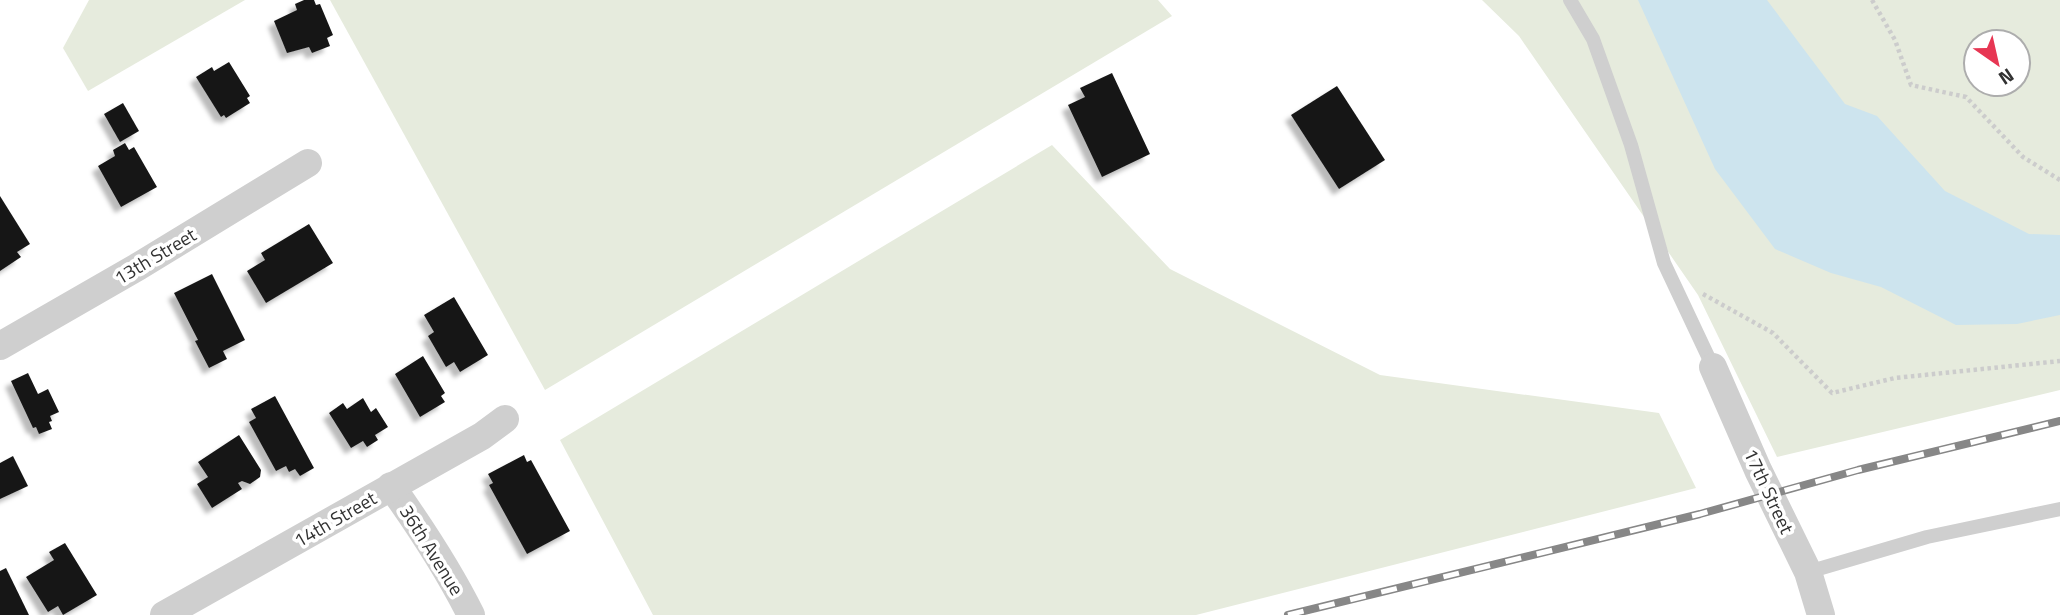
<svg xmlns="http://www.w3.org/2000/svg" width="2060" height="615" font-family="'Titillium Web',sans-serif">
	<defs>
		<filter id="shadow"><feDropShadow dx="-6" dy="6" stdDeviation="2" flood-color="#0004"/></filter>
	</defs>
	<rect width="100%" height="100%" fill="#fff"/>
	<g fill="#e6ebdd" fill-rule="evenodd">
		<polygon points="89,0 245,0 88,91 63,48"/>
		<polygon points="330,0 1158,0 1172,16 545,390"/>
		<path d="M1482,0h578v390l-283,67 -79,-162 -179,-259zM1976,42h42v42h-42z"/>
		<polygon points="1052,145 1170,269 1380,375 1659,413 1696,488 1196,615 653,615 560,440"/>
	</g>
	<polygon fill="#cde4ee" points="1638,0 1767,0 1845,104 1877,116 1945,191 2029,234 2060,235 2060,315 2017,324 1956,325 1881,287 1831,273 1775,249 1715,169"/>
	<g fill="#191919" filter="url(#shadow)">
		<polygon points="304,0 314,0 316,5 320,4 333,35 327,38 330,46 312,53 309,47 287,53 274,21 297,10 295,4"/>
		<polygon points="229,62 250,96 247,98 250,103 226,118 224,115 221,117 196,77 212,67 214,71"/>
		<polygon points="1112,73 1150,154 1102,177 1068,105 1085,97 1080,88"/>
		<polygon points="1337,86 1385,160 1339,189 1291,115"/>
		<polygon points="123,103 139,131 120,142 104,114"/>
		<polygon points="125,143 129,150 134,147 157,187 121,207 98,166 115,156 113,150"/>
		<polygon points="0,196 30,244 17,252 21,257 0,271"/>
		<polygon points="309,224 333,263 266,303 247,271 265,260 261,253"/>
		<polygon points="212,274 245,340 223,351 227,359 209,368 195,341 198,340 174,293"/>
		<polygon points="454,297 488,355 460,372 454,362 446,367 428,336 434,332 424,315"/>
		<polygon points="423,356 445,393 441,396 445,402 420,417 395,374"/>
		<polygon points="28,373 38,394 48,389 59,412 50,416 52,421 49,422 52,429 39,434 36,427 33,428 11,381"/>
		<polygon points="275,396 314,468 300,476 295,469 289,472 286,466 276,471 249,422 256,418 251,409"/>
		<polygon points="363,398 371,412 376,408 388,427 375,435 378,440 367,447 363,441 351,448 329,413 343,403 347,409"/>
		<polygon points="239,435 261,470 260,477 250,484 242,481 238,483 242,489 212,508 197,484 208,477 198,462"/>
		<polygon points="524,455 527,462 531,460 570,531 527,554 489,485 493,483 488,474"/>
		<polygon points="13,456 28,486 0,499 0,463"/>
		<polygon points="65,543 97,595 63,615 58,606 48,612 26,577 54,560 49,552"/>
		<polygon points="6,568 29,615 0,615 0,571"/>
	</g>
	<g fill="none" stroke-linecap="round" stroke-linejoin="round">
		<g stroke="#ccc" stroke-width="4.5" stroke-dasharray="3.5 3.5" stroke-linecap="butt">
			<polyline points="1872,0 1895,40 1911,85 1966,97 2023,157 2060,180"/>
			<polyline points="1703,294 1773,333 1832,393 1895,378 2060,361"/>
		</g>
		<g stroke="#cfcfcf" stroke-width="14">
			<polyline points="1570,0 1593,39 1631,145 1664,263 1713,367"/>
			<polyline points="1808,572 1927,537 2060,509"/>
		</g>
		<g stroke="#cfcfcf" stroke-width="28">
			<polyline points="0,346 139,266 308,163"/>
			<polyline points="1713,367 1758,470 1808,572 1821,615"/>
			<path d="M391,486c30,42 57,83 80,129"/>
			<polyline points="164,615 482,436 505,419"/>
		</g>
		<defs>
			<polyline id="rail" points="1288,615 1700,514 1858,470 2060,421"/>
		</defs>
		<use href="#rail" stroke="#878787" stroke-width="8"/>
		<use href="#rail" stroke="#fff" stroke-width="5" stroke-dasharray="16" stroke-linecap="butt"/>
	</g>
	<g text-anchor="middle" stroke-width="7" stroke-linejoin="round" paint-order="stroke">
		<g font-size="19" fill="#323232" stroke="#fff">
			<text transform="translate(155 256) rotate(-31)" y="7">13th Street</text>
			<text transform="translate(1769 491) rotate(65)" y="7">17th Street</text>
			<text transform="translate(335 519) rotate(-30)" y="7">14th Street</text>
			<text transform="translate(432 550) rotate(58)" y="7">36th Avenue</text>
		</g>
	</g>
	<g transform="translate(1997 63) rotate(146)"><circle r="33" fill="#ffffff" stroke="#adadad" stroke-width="2"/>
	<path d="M0-5L12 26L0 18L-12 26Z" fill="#e73653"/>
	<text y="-10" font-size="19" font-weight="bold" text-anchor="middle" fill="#323232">N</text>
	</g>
</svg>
